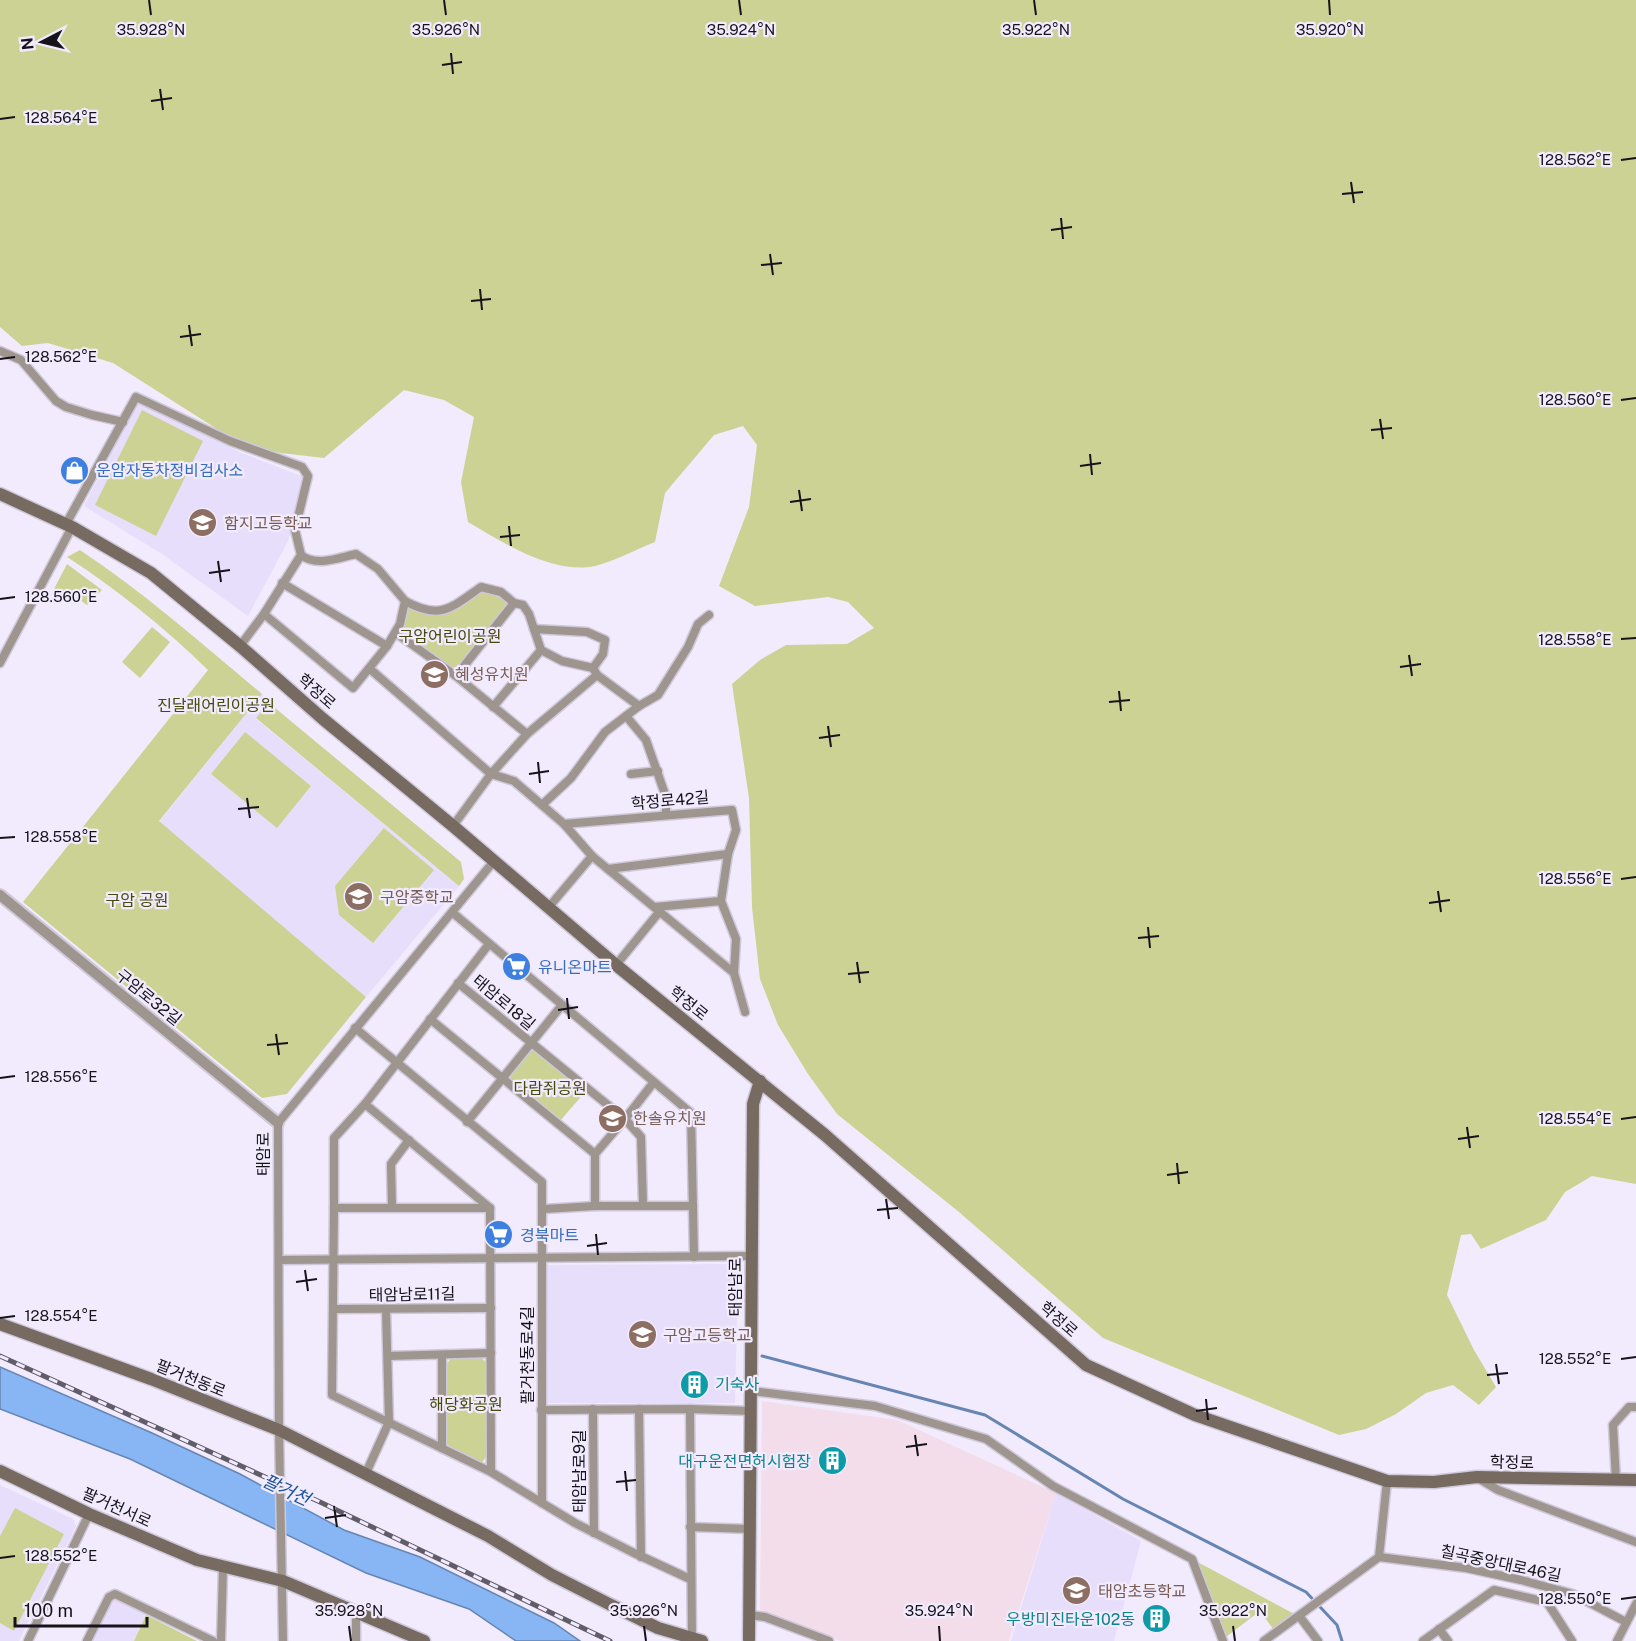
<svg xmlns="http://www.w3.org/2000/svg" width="1636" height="1641" font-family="'Public Sans','Noto Sans KR',sans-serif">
	<rect width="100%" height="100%" fill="#f1ebfd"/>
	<polygon fill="#f3ddea" points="762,1401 897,1420 1056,1493 1009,1641 841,1641 760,1613"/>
	<g fill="#e7defb">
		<polygon points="138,401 237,451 306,478 288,541 248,616 162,554 84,506"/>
		<polygon points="262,694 269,703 256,719 459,886 366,997 159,822"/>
		<polygon points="731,1264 738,1268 735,1403 548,1403 547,1265"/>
		<polygon points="0,1485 73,1519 76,1526 19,1641 0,1641"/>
		<polygon points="1056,1493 1141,1541 1114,1641 1011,1641"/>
		<polygon points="116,1600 146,1615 134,1641 92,1641 110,1602"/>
	</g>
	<g fill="#ccd294">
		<path d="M0,0h1636v1184l-44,-8 -27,16 -19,28 -65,29 -10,-15 -10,1 -14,60 27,55 22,37 -17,18 -26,-20 -27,8 -30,21 -30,15 -27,6 -236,-97 -144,-126 -122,-98 -29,-40 -30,-49 -18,-46 -8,-72 -3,-109 -17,-114 28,-24 26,-15 61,-1 27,-16 -26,-26 -20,-5 -73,9 -36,-20 30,-79 8,-62 -14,-19 -29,9 -49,58 -10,49c-18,7 -48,23 -66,25 -41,5 -87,-25 -121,-45l-7,-40 13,-65 -30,-17 -40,-10 -80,68 -43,-5 -42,-10 -126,-80 -65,-20 -26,3 -22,-19z"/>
		<polygon points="142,410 203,441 156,536 95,505"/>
		<path d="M80,550c65,43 122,94 182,144l-103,127 207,176 -79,97 -25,4 -239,-196 185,-232c-43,-42 -90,-80 -141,-113z"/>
		<polygon points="67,564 102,590 87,605 76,597 72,602 54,589"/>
		<polygon points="481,589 511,603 456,673 400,632 408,603 447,610"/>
		<polygon points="152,627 170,642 140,678 122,662"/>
		<polygon points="269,703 461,862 464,879 459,886 256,718"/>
		<polygon points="245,732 311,786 277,828 211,774"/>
		<polygon points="384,828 434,870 373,943 339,915 335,886"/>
		<polygon points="531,1047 586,1091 559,1122 507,1079"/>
		<polygon points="481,1357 487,1364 488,1455 482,1462 450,1448 446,1442 445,1367 451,1358"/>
		<polygon points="15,1508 64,1534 14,1631 0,1623 0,1536"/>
		<polygon points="1192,1559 1300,1617 1276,1633 1260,1611 1222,1640"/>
		<polygon points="146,1615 197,1641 134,1641"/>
	</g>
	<polygon fill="#88b6f4" stroke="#6685b3" stroke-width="1.5" points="0,1367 152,1433 240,1474 344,1530 420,1557 554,1623 580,1641 516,1641 469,1609 366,1573 130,1459 0,1409"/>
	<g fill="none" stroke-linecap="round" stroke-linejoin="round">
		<polyline stroke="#6685b3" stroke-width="3" points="762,1356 985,1415 1123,1499 1306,1592 1337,1625 1342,1641"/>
		<defs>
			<g id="minor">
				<polyline points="0,351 21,360 56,401 66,407 92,415 123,422"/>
				<polyline points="66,524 136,397 230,441 302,467 308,476 295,530 301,555 264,614 240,646"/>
				<path d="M301,555c15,12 37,3 55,-1l22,15 27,32 -5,23 -13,22"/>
				<path d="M405,601c36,20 47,6 76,-14l20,5 13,11"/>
				<polyline points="264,614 353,688 387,646 282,583"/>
				<polyline points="534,629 587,632 605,640 603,654 593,668"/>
				<polyline points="0,663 72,527"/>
				<polyline points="370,669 491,774 527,734 456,676 396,633"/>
				<polyline points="456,676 514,603 523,605 529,614 541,650"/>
				<polyline points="639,706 658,695 688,647 698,624 709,615"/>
				<polyline points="493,707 541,650 562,661 593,668 597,675 527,734"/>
				<polyline points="626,716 646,740 666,797 666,815"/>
				<polyline points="631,774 658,771"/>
				<polyline points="542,805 571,778 605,732 639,706 597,675"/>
				<polyline points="564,824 732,810 736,830 728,854 721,901 736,939 734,973 745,1012"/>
				<polyline points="453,826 491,774 514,781 564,824 592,856 734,973"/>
				<polyline points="608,869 728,854"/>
				<polyline points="655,907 721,901"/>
				<polyline points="548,908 592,856"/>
				<polyline points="453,913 691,1113 694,1257"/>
				<polyline points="616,965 660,911"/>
				<polyline points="458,983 625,1119 654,1082"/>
				<polyline points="430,1019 595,1154 595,1206"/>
				<polyline points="355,1028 542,1182 542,1503"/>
				<polyline points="365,1104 490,1208"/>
				<polyline points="467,1122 562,1005"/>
				<polyline points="595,1154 625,1119 641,1137 643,1205"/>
				<polyline points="392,1207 391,1164 409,1140"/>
				<polyline points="334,1208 334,1138 365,1104 489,944"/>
				<polyline points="544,1209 595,1206 693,1206"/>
				<polyline points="279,1260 752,1256"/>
				<polyline points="334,1309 491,1308"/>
				<polyline points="442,1355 442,1448"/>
				<polyline points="388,1356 491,1353"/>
				<polyline points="751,1391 875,1406 986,1439 1053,1486 1192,1559 1223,1641"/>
				<polyline points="593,1409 594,1533"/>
				<polyline points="639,1409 641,1557"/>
				<polyline points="690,1409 692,1639"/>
				<polyline points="541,1410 690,1409 751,1411"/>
				<polyline points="491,1472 490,1208 334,1208 332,1395 491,1472 575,1523 632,1552 690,1579"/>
				<polyline points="366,1473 389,1422 386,1309"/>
				<polyline points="1478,1478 1498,1490 1636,1542"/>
				<polyline points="1616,1480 1613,1425 1629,1407 1636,1407"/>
				<polyline points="690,1527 750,1529"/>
				<polyline points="1379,1557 1466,1568 1521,1580 1573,1594 1626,1622"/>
				<polyline points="356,1613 356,1641"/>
				<polyline points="750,1615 765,1617 829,1641"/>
				<polyline points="1300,1617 1318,1641"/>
				<polyline points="1439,1629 1448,1641"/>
				<polyline points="28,1641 89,1514"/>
				<polyline points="87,1641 109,1597 115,1594 213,1641"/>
				<polyline points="221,1641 223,1568"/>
				<polyline points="283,1641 279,1430 278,1123 494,861"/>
				<polyline points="1264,1641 1379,1557 1387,1481"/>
				<polyline points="1423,1641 1494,1590 1547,1602 1572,1641"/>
				<polyline points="1617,1641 1636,1604"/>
			</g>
			<polyline id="tertiary" points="0,895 278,1123"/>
			<g id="secondary">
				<polyline points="0,494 72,527 151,573 240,646 323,719 453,826 616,965 825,1135 1086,1365 1195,1415 1387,1481 1434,1482 1477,1477 1636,1480"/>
				<polyline points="0,1324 151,1379 279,1430 488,1536 552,1575 609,1604 658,1628 702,1641"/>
				<polyline points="0,1471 89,1514 197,1560 283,1581 424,1641"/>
				<polyline points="749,1639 753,1104 760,1081"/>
			</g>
		</defs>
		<use href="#minor" stroke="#cec8d9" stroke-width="11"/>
		<use href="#tertiary" stroke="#cec8d9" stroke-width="14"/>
		<use href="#secondary" stroke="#cec8d9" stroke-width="15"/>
		<use href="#minor" stroke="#9d958e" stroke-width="8"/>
		<use href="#tertiary" stroke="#9d958e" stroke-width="10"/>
		<use href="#secondary" stroke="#766a61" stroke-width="12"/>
		<defs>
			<polyline id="rail" points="0,1356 320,1502 610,1641"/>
		</defs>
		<use href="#rail" stroke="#605c68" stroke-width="5"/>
		<use href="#rail" stroke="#f1ebfd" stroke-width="3" stroke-dasharray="9" stroke-linecap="butt"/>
	</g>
	<path fill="none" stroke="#16131b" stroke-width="2" d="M149,0l2,15M444,0l2,15M739,0l2,15M1034,0l2,15M1329,0l1,15M451,53l2,21M442,65l20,-3M160,89l3,21M151,101l21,-3M0,119l15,-2M1621,160l15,-2M1351,182l3,21M1342,194l21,-2M1061,218l2,21M1051,230l21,-3M770,254l3,21M761,265l21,-2M480,289l2,21M471,301l20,-2M189,325l3,21M180,337l21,-3M0,359l15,-2M1621,400l15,-2M1380,419l3,20M1371,430l21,-2M1090,454l2,21M1080,466l21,-3M799,490l3,21M790,502l21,-3M509,526l2,20M500,537l20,-2M218,561l3,21M209,573l21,-3M0,599l15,-2M1621,639l15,-1M1409,655l3,21M1400,667l21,-3M1119,691l2,20M1109,702l21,-2M828,726l3,21M819,738l21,-3M538,762l2,21M529,774l20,-3M247,798l3,20M238,809l21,-2M0,838l15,-1M1621,879l15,-2M1438,891l3,21M1429,903l21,-3M1148,927l2,21M1138,938l21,-2M857,962l3,21M848,974l21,-2M567,998l2,21M558,1010l20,-3M276,1034l3,21M267,1045l21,-2M0,1078l15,-2M1621,1119l15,-2M1467,1127l3,21M1458,1139l21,-3M1177,1163l2,21M1167,1175l21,-3M886,1199l3,20M877,1210l21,-2M596,1234l2,21M587,1246l20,-3M305,1270l3,21M296,1282l21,-3M0,1318l15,-2M1621,1359l15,-2M1496,1364l3,20M1487,1375l21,-2M1206,1399l2,21M1196,1411l21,-3M915,1435l3,21M906,1447l21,-3M625,1471l2,20M616,1482l20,-2M334,1506l3,21M325,1518l21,-3M0,1558l15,-2M1621,1599l15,-2M349,1626l2,15M644,1626l2,15M939,1626l1,15M1233,1626l2,15"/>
	<defs>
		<symbol id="shop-disc" viewBox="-11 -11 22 22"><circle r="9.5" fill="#3f7fe0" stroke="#f1ebfd"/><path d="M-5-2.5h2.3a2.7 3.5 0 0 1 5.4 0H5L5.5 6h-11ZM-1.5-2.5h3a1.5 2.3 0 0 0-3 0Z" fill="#fff"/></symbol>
		<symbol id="school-disc" viewBox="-11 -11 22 22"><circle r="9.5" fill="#8d6e63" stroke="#f1ebfd"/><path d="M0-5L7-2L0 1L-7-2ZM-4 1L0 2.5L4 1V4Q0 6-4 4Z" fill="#fff"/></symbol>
		<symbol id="supermarket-disc" viewBox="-11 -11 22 22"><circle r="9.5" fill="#3f7fe0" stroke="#f1ebfd"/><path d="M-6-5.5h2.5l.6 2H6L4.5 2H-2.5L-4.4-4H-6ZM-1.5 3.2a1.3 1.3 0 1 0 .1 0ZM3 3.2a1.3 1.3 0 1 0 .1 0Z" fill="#fff"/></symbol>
		<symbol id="building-disc" viewBox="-11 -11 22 22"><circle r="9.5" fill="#0f9aa8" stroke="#f1ebfd"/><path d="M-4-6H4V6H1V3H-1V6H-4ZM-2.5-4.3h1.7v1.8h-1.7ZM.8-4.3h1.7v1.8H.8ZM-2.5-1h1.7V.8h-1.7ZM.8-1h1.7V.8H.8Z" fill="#fff"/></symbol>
	</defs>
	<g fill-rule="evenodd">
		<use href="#shop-disc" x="58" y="454" width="33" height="33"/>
		<use href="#school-disc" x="186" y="506" width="33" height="33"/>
		<use href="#school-disc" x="418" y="658" width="33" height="33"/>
		<use href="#school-disc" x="342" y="880" width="33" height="33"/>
		<use href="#supermarket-disc" x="500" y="950" width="33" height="33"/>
		<use href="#school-disc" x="596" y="1102" width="33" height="33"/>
		<use href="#supermarket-disc" x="482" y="1218" width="33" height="33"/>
		<use href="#school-disc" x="626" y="1318" width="33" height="33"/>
		<use href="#building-disc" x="678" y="1368" width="33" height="33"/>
		<use href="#building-disc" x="816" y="1444" width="33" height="33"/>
		<use href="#school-disc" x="1060" y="1574" width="33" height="33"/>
		<use href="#building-disc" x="1140" y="1602" width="33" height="33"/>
	</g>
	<g text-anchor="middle" stroke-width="4.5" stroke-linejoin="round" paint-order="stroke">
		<g font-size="16" fill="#366cbe" stroke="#f1ebfd" text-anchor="start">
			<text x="96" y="476">운암자동차정비검사소</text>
			<text x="538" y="973">유니온마트</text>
			<text x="520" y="1241">경북마트</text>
		</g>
		<g font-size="16" fill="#785e54" stroke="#f1ebfd" text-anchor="start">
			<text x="224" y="529">함지고등학교</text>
			<text x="455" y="680">혜성유치원</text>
			<text x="380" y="903">구암중학교</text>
			<text x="633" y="1124">한솔유치원</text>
			<text x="663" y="1341">구암고등학교</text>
			<text x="1098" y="1597">태암초등학교</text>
		</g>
		<g font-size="16" fill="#45490b" stroke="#f1ebfd">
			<text x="450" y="642">구암어린이공원</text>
			<text x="216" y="711">진달래어린이공원</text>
			<text x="137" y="906">구암 공원</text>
			<text x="550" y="1094">다람쥐공원</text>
			<text x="466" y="1410">해당화공원</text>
		</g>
		<g font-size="16" fill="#16131b" stroke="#f1ebfd">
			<text transform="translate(317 691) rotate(41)" y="6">학정로</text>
			<text transform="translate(670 800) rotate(-5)" y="6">학정로42길</text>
			<text transform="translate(149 997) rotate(39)" y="6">구암로32길</text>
			<text transform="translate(504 1002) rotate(40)" y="6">태암로18길</text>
			<text transform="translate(689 1003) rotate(39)" y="6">학정로</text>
			<text transform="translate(263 1154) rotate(-90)" y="6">태암로</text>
			<text transform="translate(735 1287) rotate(-90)" y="6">태암남로</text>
			<text transform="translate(412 1294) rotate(-1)" y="6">태암남로11길</text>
			<text transform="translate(1059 1319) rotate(41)" y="6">학정로</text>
			<text transform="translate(527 1355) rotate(-90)" y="6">팔거천동로4길</text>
			<text transform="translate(191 1378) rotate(22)" y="6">팔거천동로</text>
			<text transform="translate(1512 1462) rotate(1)" y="6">학정로</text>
			<text transform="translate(579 1471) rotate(-90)" y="6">태암남로9길</text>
			<text transform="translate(117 1507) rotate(24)" y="6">팔거천서로</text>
			<text transform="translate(1501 1563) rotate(12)" y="6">칠곡중앙대로46길</text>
		</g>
		<g font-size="16" fill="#0d838f" stroke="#f1ebfd" text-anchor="end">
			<text x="715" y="1390" text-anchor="start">기숙사</text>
			<text x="811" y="1467">대구운전면허시험장</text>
			<text x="1135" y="1625">우방미진타운102동</text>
		</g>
		<g font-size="18" font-style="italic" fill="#1b549d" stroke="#f1ebfd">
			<text transform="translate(286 1490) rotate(25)" y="6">팔거천</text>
		</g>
	</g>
	<g font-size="15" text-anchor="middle" fill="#16131b" stroke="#f1ebfd" stroke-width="4.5" stroke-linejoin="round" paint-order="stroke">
		<text x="151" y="35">35.928°N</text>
		<text x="446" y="35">35.926°N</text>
		<text x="741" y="35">35.924°N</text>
		<text x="1036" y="35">35.922°N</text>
		<text x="1330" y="35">35.920°N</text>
		<text x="61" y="123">128.564°E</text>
		<text x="1575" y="165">128.562°E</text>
		<text x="61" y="362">128.562°E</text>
		<text x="1575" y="405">128.560°E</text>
		<text x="61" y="602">128.560°E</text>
		<text x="1575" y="645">128.558°E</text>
		<text x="61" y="842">128.558°E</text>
		<text x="1575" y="884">128.556°E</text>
		<text x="61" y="1082">128.556°E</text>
		<text x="1575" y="1124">128.554°E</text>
		<text x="61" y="1321">128.554°E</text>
		<text x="1575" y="1364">128.552°E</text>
		<text x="61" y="1561">128.552°E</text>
		<text x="1575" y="1604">128.550°E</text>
		<text x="349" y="1616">35.928°N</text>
		<text x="644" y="1616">35.926°N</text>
		<text x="939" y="1616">35.924°N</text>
		<text x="1233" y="1616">35.922°N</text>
	</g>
	<g transform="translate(42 42) rotate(263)" stroke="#f1ebfd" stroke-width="4.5" paint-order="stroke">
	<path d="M0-4.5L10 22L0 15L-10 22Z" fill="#16131b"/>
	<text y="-9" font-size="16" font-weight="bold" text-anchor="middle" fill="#16131b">N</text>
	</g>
	<path d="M15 1617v9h132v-9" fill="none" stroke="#16131b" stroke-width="3"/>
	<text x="24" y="1617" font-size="18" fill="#16131b" stroke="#f1ebfd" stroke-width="4.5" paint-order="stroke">100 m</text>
</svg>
